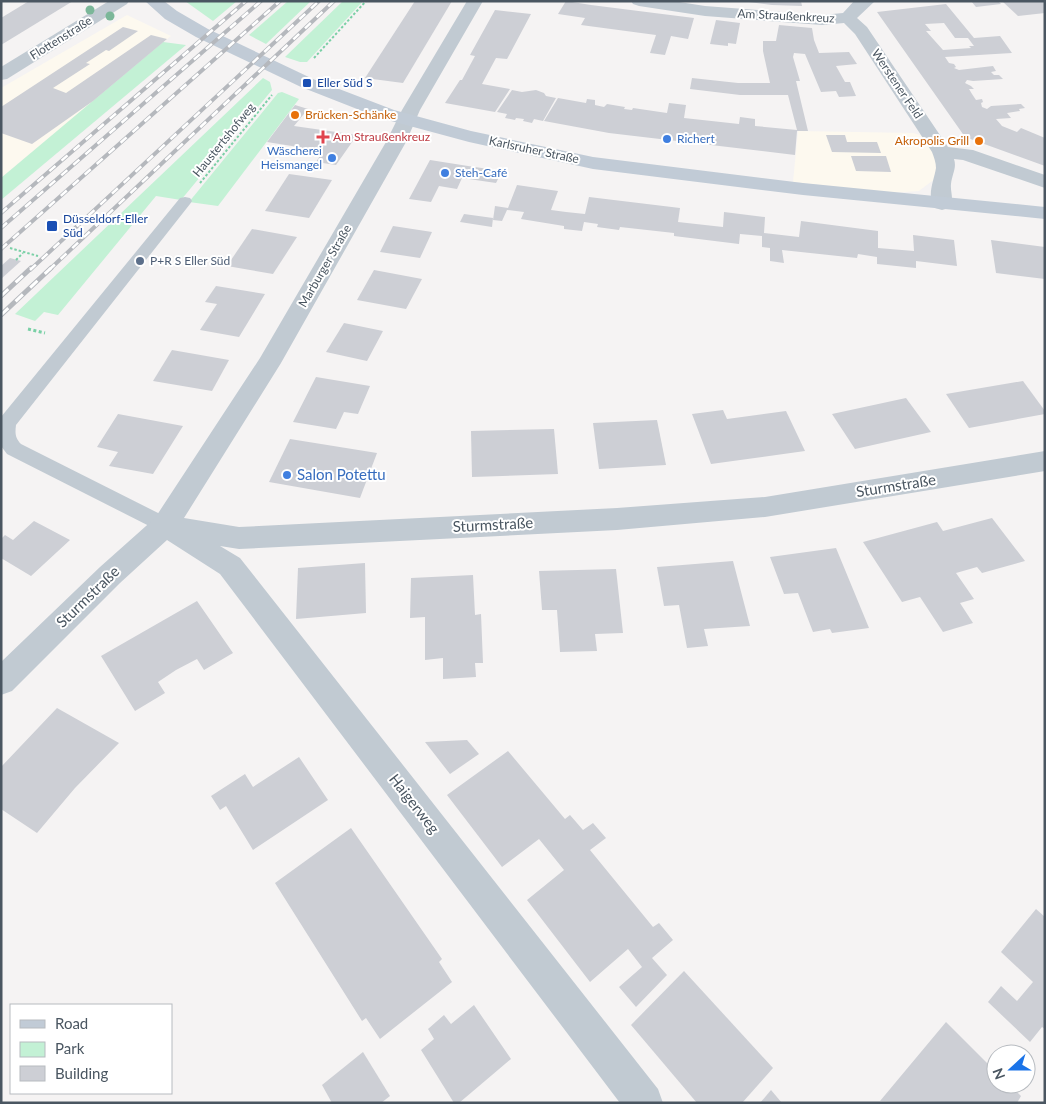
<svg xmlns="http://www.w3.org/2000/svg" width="1046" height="1104" font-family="Lato,sans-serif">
	<rect width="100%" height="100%" fill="#f5f3f3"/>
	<g fill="#fdf9ef">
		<polygon points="127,15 171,36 1,178 1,88"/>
		<polygon points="798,131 913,133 931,138 940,175 919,191 891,193 793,182"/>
	</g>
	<g fill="#c3f1d5">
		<polygon points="185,1 237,1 213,21"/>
		<polygon points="288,1 311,1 266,44 249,35"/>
		<polygon points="343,1 363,1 307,62 300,62 285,57"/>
		<polygon points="163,42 186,45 1,200 1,178"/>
		<polygon points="263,78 270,82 272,90 181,200 156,196 58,315 44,312 35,321 15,314"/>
		<polygon points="282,92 299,99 218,206 189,202 278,93"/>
	</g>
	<g fill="#cdcfd5" fill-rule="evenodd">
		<polygon points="29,1 73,1 1,45 1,18"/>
		<polygon points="415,1 452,1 403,83 365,78"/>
		<polygon points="566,1 591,5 694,18 688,39 671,36 665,55 650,53 656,35 581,25 585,18 558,14"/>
		<polygon points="741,1 801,1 802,6 772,5"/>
		<polygon points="971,1 998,1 1001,4 976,7"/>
		<polygon points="1002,1 1045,1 1045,13 1018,16"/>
		<path d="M946,4l28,34 26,-2 12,17 -67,4 4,6 5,1 2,3 -2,1 5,2 34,-4 3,5 -5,1 3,3h5l4,4 -30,2 -6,-1 -2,3 6,3 3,3h-5l3,5 4,6 6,-1 1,3 -2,1 1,4 5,2 4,-3 30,-2 4,4 -6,1 1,2 -13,2 4,5 -15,1 6,7 15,6 4,-4 24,10v28l-80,-29 -88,-125zM944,23l11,15h13l6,8h-5l2,2 -28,2 -17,-19h5l-6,-7z"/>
		<polygon points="495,10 531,14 507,59 496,58 482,84 510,89 495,112 445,103 460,80 462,80 475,56 470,55"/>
		<polygon points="716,20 740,23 736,44 728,43 728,46 710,44"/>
		<polygon points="779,25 812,28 814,40 819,53 849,52 857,64 836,66 845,82 850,82 856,96 839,97 836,91 821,92 805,54 794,53 793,57 800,81 796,81 808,131 797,131 795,155 609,133 544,121 558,98 586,103 587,99 595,100 595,105 604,107 607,104 625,107 624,109 632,110 633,108 667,113 669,103 686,105 684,118 739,124 740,117 755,119 755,126 797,130 788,95 740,95 690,89 692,78 738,83 770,83 763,51 763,41 776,41"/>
		<polygon points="123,27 138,31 109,51 106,50 86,63 90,64 53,88 66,93 151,35 167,39 93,101 32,144 1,133 1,107"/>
		<polygon points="512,90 522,92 536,90 544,93 546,96 556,98 543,121 534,119 532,123 523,121 524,119 516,118 515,120 505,118 507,114 497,112"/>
		<polygon points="295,105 308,109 294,126 357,135 336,165 316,162 323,151 267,142"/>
		<polygon points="826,135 845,135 847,142 877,142 881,153 832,152"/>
		<polygon points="851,156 886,156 891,172 856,171"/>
		<polygon points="430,160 468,166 502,171 496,183 462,178 457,189 439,186 431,202 409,199"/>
		<polygon points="289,174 332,180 309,218 265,211"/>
		<polygon points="517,185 558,191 551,210 566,212 585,214 589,197 680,208 678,222 723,227 724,212 765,217 764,233 799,237 801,221 878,231 878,248 914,251 913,235 954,240 957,266 916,261 916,268 877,264 877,257 858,254 857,258 782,250 784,263 770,261 770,248 762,247 762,236 740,234 739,244 674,236 674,233 620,227 619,230 597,227 598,224 584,222 582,231 564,229 564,226 521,219 524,212 507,210 502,221 493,220 495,206 508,208"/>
		<polygon points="464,214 493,218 492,227 460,222"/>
		<polygon points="393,226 432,232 420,258 380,252"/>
		<polygon points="252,229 297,237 273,274 227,266"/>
		<polygon points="991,240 1045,247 1045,279 996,273"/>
		<polygon points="10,258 21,261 1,279 1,266"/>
		<polygon points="374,270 422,279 406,309 357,300"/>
		<polygon points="216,286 265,294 239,337 200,330 217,304 205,302"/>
		<polygon points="344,323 383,331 367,361 326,352"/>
		<polygon points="172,350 229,360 212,391 153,381"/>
		<polygon points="316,377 370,386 358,414 344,412 336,429 293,422"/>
		<polygon points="1023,381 1045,411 1045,414 969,428 946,394"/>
		<polygon points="906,398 931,432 855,449 832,414"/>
		<polygon points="723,410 727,419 786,411 805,451 711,464 692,414"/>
		<polygon points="118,414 183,426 153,474 109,466 118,452 97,447"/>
		<polygon points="657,420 666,465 599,469 593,423"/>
		<polygon points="554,429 558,474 472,477 471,431"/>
		<polygon points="290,439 377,453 360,498 269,482"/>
		<polygon points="992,518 1025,561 982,573 977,567 956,573 974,599 960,603 973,623 943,632 920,597 902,602 863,542 937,522 943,531"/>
		<polygon points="34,521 70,540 31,576 1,558 1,539 5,535 13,540"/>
		<polygon points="836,548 869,628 832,633 830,629 813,632 798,593 784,594 770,557"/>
		<polygon points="733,561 750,626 704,629 708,646 687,648 679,605 664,606 657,567"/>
		<polygon points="365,563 366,613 296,619 298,568"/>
		<polygon points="616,569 623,633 595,634 597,651 560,652 557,610 542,610 539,571"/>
		<polygon points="473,575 475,615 481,614 483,663 475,663 476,677 443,679 443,658 425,660 425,617 410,618 411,578"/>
		<polygon points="197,601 233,653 204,670 197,659 176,670 158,682 165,693 135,711 101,656"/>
		<polygon points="57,708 119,743 75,788 37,833 1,809 1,767"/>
		<polygon points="467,740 479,754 450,774 425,742"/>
		<polygon points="508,751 565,819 570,815 583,830 593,823 606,838 590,850 653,927 659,923 673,940 652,958 667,975 636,1007 619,987 642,967 628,949 590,982 527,900 564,870 539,839 502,867 447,795"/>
		<polygon points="299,757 328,800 253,850 226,806 220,810 211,796 245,774 253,787"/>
		<polygon points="351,828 442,959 439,962 452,982 380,1039 366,1018 362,1021 275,883"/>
		<polygon points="1036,909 1045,917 1045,1029 1042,1027 1030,1042 988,1002 1001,986 1017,1001 1033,982 1001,952"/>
		<polygon points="684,971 773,1068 742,1103 697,1103 631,1025"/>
		<polygon points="474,1005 511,1059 459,1103 454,1103 421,1050 434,1039 428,1029 444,1015 451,1024"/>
		<polygon points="946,1022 996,1072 996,1084 1009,1084 1021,1096 1017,1103 880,1101"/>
		<polygon points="363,1052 390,1096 381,1103 332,1103 322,1085"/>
		<polygon points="771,1090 782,1103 760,1103"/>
	</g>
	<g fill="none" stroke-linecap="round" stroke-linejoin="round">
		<g stroke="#7ad0a6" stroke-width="2" stroke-dasharray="2.5 2" stroke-linecap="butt">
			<polyline points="314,58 366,1"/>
			<polyline points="200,183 272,95"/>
			<polyline points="10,248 38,256"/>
			<polyline points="16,260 23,253"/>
		</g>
		<polyline stroke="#7ad0a6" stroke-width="3" stroke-dasharray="3 2.5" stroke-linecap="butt" points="28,329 45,333"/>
		<path fill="#c1cad2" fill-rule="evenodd" d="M185,197l5,1 2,3 -2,3 -174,221c-1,8 -1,13 5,19l151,76 3,6 -3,6 -7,2 -158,-80 -6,-8v-29l179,-219z"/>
		<g fill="#c1cad2" fill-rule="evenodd">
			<polygon points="109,1 129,1 127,4 7,79 1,80 1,67"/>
			<polygon points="467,1 483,1 420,110 406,142 281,363 184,518 239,527 617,508 765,497 1045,451 1045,471 765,517 617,530 239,549 220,546 240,558 658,1089 663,1103 620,1103 220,574 167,540 120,583 12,691 1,695 1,662 100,567 155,518 260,358 386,142 402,110"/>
			<path d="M631,1h42l32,5 117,9 21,-2 11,-12h21l-18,17 10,9 81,120 25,3 72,25v13l-82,-28 -9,-1c3,9 -2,15 -3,25 -1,8 4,17 -2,24l-7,2 -7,-2c-9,-12 -1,-27 1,-40 0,-5 -2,-11 -4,-16l-77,-118 -11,-11 -22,2 -117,-9 -66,-10 -6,-2z"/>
		</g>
		<polygon fill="#c1cbd6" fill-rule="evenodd" points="145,1 164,1 177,11 208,29 313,79 394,110 471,131 593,157 803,183 1045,207 1045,219 803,195 593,169 469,142 380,118 301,87 196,37 165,19"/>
		<defs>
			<g id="rail-far1">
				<polyline points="1,213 246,1"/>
				<polyline points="1,228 261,1"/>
				<polyline points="1,249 280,1"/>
				<polyline points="30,270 319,1"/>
				<polyline points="49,270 334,1"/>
			</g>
			<g id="rail">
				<polyline points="1,296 31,268"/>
				<polyline points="1,315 51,268"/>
			</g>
		</defs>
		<use href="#rail-far1" stroke="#b5b8bd" stroke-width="4"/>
		<use href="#rail" stroke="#b5b8bd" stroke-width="5"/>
		<use href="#rail-far1" stroke="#fff" stroke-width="2.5" stroke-dasharray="8" stroke-linecap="butt"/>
		<use href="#rail" stroke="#fff" stroke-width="3" stroke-dasharray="10" stroke-linecap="butt"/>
	</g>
	<g fill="#7bb799">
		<circle cx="90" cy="10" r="4.5"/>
		<circle cx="110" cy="16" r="4.5"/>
	</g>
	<g fill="#1a4fb4" stroke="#fff" stroke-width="2">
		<rect x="302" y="78" width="10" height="10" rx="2.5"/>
		<rect x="46" y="220" width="12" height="12" rx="2.5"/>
	</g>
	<g fill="#e8710a" stroke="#fff" stroke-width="2">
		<circle cx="295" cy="115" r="5"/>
		<circle cx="979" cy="141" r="5"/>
	</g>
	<path fill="#e0444e" stroke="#fff" stroke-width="2" d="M320.5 129.5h5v5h5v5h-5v5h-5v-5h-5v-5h5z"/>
	<g fill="#3f7fe0" stroke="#fff" stroke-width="2">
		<circle cx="667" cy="139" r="5"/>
		<circle cx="332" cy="158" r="5"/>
		<circle cx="445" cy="173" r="5"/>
		<circle cx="287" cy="475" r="5"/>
	</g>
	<circle fill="#5c6f8a" stroke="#fff" stroke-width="2" cx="140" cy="261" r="5"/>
	<g text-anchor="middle" stroke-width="4" stroke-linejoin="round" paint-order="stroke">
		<g font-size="12" fill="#4a5661" stroke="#fff">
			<text transform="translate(786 16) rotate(3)" y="4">Am Straußenkreuz</text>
			<text transform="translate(61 38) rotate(-32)" y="4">Flottenstraße</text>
			<text transform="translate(897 84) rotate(56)" y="4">Werstener Feld</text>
			<text transform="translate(224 140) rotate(-51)" y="4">Haustertshofweg</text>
			<text transform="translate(534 150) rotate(12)" y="4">Karlsruher Straße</text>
			<text transform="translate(325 266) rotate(-60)" y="4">Marburger Straße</text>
		</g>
		<g font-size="12" fill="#164399" stroke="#fff" text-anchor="start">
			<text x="317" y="87">Eller Süd S</text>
			<text x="63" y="223">Düsseldorf-Eller<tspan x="63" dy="14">Süd</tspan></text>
		</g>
		<g font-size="12" fill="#c56008" stroke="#fff" text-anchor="start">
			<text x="305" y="119">Brücken-Schänke</text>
			<text x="969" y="145" text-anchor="end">Akropolis Grill</text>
		</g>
		<g font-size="12" fill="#be3a42" stroke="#fff" text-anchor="start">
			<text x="333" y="141">Am Straußenkreuz</text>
		</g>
		<g font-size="12" fill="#366cbe" stroke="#fff" text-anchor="start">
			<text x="677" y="143">Richert</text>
			<text x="322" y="155" text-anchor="end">Wäscherei<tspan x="322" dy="14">Heismangel</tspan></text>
			<text x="455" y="177">Steh-Café</text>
		</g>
		<g font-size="12" fill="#4e5e75" stroke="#fff" text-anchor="start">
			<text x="150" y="265">P+R S Eller Süd</text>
		</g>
		<g font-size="15" fill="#366cbe" stroke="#fff" text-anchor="start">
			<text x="297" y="480">Salon Potettu</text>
		</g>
		<g font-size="15" fill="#4a5661" stroke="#fff">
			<text transform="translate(896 486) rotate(-9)" y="5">Sturmstraße</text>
			<text transform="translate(493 525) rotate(-3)" y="5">Sturmstraße</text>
			<text transform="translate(88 597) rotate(-44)" y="5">Sturmstraße</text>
			<text transform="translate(414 804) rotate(52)" y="5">Haigerweg</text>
		</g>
	</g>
	<rect width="1046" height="1104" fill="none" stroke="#4a5661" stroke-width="5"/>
	<rect x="10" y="1004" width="162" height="90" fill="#ffffff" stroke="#b7bbc0"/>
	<rect x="20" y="1020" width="25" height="8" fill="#c1cbd6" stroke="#b7bbc0"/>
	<text x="55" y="1029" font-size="15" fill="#4a5661">Road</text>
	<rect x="20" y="1042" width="25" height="15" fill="#c3f1d5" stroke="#b7bbc0"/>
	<text x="55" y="1054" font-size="15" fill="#4a5661">Park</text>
	<rect x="20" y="1066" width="25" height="15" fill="#cdcfd5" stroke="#b7bbc0"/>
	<text x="55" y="1079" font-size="15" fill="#4a5661">Building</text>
	<g transform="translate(1011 1069) rotate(249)"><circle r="24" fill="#ffffff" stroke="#b7bbc0"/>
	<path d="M0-4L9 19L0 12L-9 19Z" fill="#1a73e8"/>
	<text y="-8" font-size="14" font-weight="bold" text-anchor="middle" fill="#4a5661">N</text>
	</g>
</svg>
